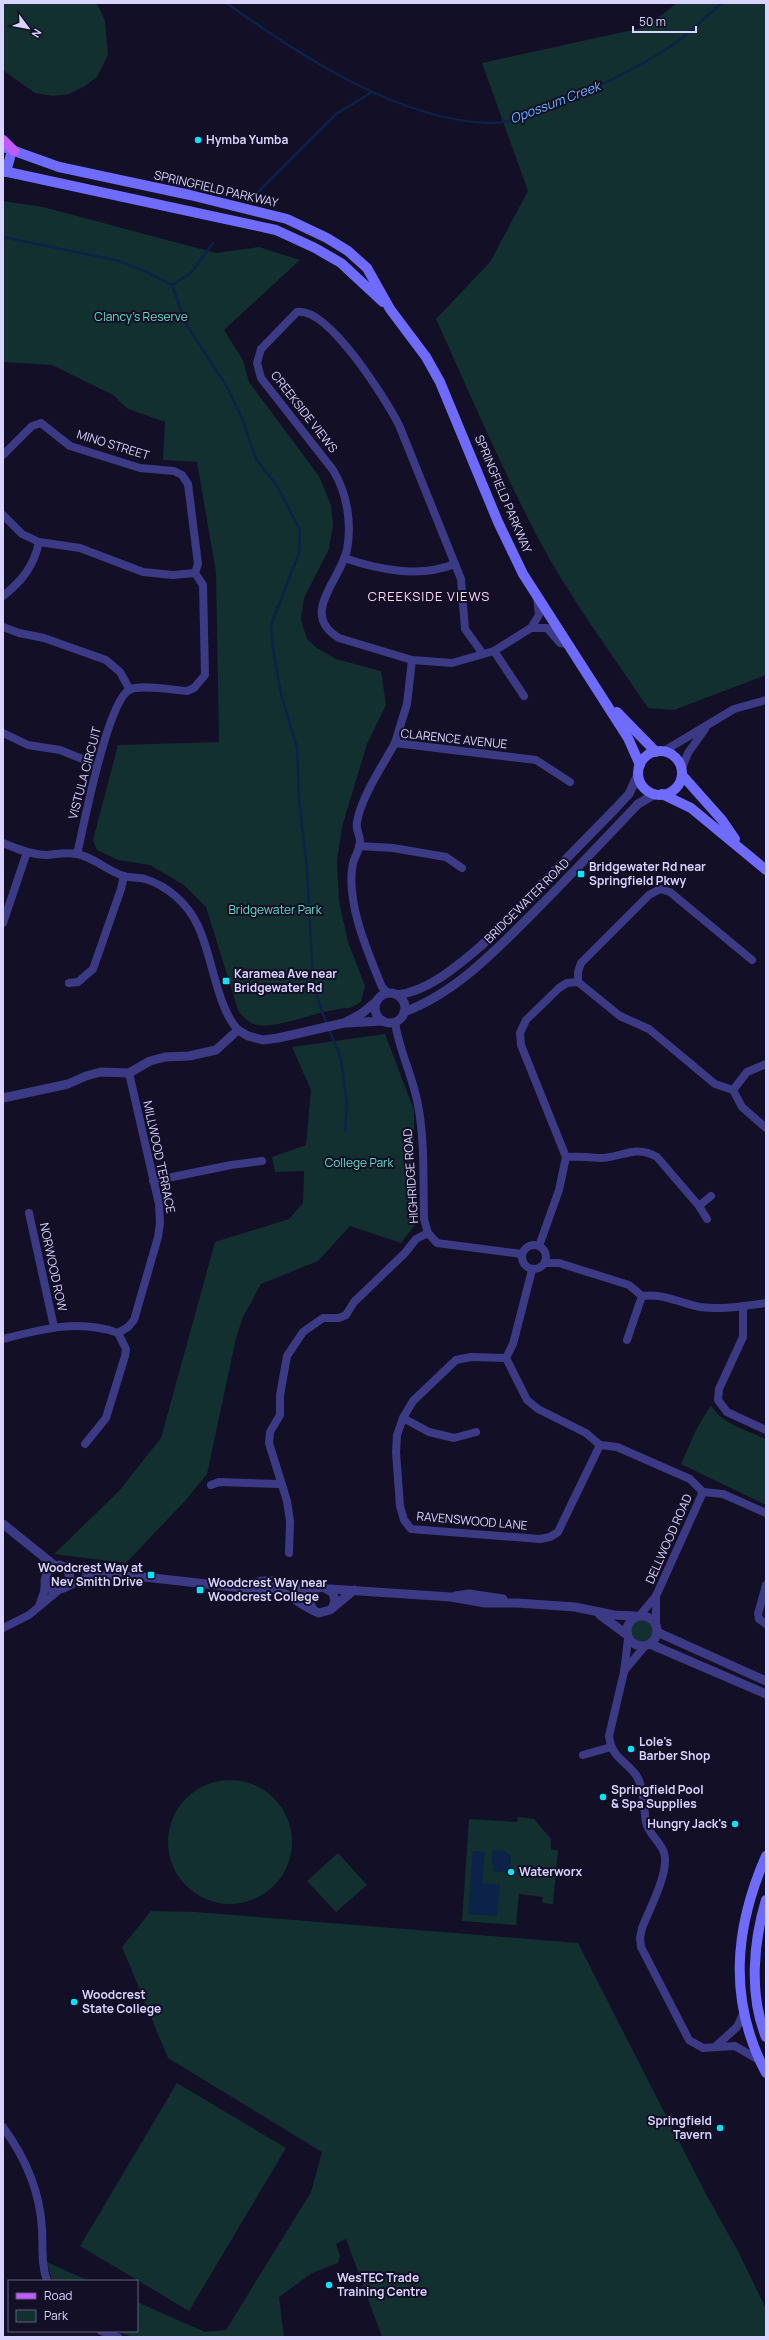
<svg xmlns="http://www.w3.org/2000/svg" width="769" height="2340" font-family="Manrope,sans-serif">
	<rect width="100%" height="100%" fill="#130f26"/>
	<g fill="#12302f">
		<polygon points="3,3 97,3 105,21 108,55 97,77 85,86 69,94 53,96 35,93 3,70"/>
		<path d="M677,3h89v672l-92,35 -26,-2c-37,-55 -78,-110 -110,-170 -37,-71 -69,-146 -102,-219l54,-57 38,-71 -46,-128 164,-36z"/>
		<path d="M3,201l40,6 173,46 43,-6 41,13 -76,70 19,30 6,22 70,94 12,29 2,20 -4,24 -25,49 -3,22 6,19 10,9 19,11 45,12 5,34 -19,39 -25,83 -5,34 2,40 9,41 17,44 -4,16 -11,6c-23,-1 -74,22 -93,17 -9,-2 -14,-8 -19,-15l-32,-103 -22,-22 -34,-20 -32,-5 -21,-10 -4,-10 25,-95 101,-3 -3,-170 -19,-110 -34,-2 2,-38 -37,-13 -15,-14 -61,-30 -49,-3z"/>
		<polygon points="385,1034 414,1110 414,1226 401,1243 350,1226 318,1261 261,1284 243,1317 236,1338 207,1474 185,1501 126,1563 54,1554 119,1491 161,1438 215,1242 289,1219 303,1203 304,1171 275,1172 272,1157 306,1145 311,1090 292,1047"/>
		<path d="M711,1405c10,19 36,25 55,34v66l-85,-41 15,-34z"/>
		<circle cx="642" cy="1631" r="11"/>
		<circle cx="230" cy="1842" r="62"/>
		<polygon points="518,1817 534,1819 551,1839 551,1850 558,1850 553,1904 542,1903 543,1897 519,1894 516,1925 462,1921 469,1819 517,1822"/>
		<polygon points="338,1853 367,1885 336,1912 307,1881"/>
		<polygon points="151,1911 196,1912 578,1943 707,2196 739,2253 766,2309 766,2337 382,2337 346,2239 336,2244 340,2256 338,2263 312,2273 279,2297 284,2337 133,2337 116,2331 137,2331 137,2302 205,2332 226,2330 311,2192 322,2152 168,2058 122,1947"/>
		<polygon points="177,2083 286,2148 189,2311 80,2246"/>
		<polygon points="47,2262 89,2281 52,2281"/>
	</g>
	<g fill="#0c2248">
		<polygon points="493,1850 504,1851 511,1856 511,1862 508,1867 513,1869 511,1873 493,1871 494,1866 491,1863"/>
		<polygon points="473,1851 485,1852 482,1883 500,1885 497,1916 468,1914"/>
	</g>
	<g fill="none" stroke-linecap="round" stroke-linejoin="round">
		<g stroke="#0c2248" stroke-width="2.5">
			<path d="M226,3c73,51 170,117 263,120 20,1 40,-9 58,-16 43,-16 85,-35 124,-61 18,-12 34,-29 51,-43"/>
			<polyline points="256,194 336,114 372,92"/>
			<polyline points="3,237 119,261 149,273 172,285 191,273 213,243"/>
			<polyline points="172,285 186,324 227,387 243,421 256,459 277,486 300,530 299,553 271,625 273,648 281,694 297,748 299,798 307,869 313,980 321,1009 341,1059 347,1104 345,1131"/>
		</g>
		<g stroke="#3d3a85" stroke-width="8">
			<polyline points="3,455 32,426 41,423 70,446 140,468 174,471 182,475 188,484 198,564 195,573"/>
			<path d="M3,515l19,19 17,8 41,6 63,24 30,3 22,-2 8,12 2,90 -11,13 -7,3c-13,-1 -48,-7 -58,-1 -22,13 -45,135 -52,164"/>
			<path d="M344,558c36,12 75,20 111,6"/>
			<path d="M3,596c19,-15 31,-30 36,-54"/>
			<polyline points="3,627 19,633 44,638 106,660 120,672 130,690"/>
			<polyline points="531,628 539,615 537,597"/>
			<polyline points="494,651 524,696"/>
			<path d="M483,654l-18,-25 -4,-50 -62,-154c-13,-25 -71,-119 -102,-113l-36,37 -4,14 4,15 72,92c14,23 19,53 14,80 -7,31 -48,64 -8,88l73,22 40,3 42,-12 37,-23h16l13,15 7,1"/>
			<polyline points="3,733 28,745 60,750 97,765"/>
			<polyline points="395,743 407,704 412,660"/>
			<polyline points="664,751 734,709 766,700"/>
			<polyline points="682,768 688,753 705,729"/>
			<path d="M3,843c14,6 29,12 44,12 10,-1 20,-3 30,-1 17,3 30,17 47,22 6,2 14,1 21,3 23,7 43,25 53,47 14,29 19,82 40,104"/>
			<polyline points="359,846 393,848 446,857 462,868"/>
			<polyline points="3,923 27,852"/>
			<polyline points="578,982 578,972 581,963 649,895 660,889 670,892 752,960"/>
			<polyline points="69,983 78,982 93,969 121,889 124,876"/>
			<path d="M388,993l-6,-6c-14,-34 -37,-86 -29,-124 2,-7 6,-12 7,-20 1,-7 -5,-13 -3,-21 4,-25 26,-57 38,-79l141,17 34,22"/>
			<path d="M395,1022c4,29 18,54 23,83 7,36 5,76 6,114l4,14 9,10 85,11"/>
			<polyline points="733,1090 747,1072 766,1064"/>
			<path d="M566,1157c11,-1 22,0 34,1 22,0 35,-14 57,-1l42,49"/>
			<polyline points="153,1181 231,1165 262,1161"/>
			<polyline points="29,1213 54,1327"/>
			<polyline points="707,1219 699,1206 711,1196"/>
			<circle cx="534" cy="1257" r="12"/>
			<polyline points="539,1246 559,1190 566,1157 521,1045 520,1033 526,1020 559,988 567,983 578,982 620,1016 649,1029 715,1084 733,1090 742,1107 766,1128"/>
			<path d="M546,1263h13l70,22 13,11c22,-3 37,7 58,11 22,3 45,-1 66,-4"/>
			<polyline points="532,1270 513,1344 506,1358 527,1400 538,1409 586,1433 600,1445 617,1447 690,1479 703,1492"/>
			<polyline points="743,1306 743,1337 719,1389 718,1400 727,1412 766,1430"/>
			<path d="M3,1339c39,-10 76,-20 115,-6l10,-6 6,-7 24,-83 2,-14 -1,-19 -30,-131"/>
			<polyline points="627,1340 642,1296"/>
			<polyline points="506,1358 471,1357 456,1360 413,1401 403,1418 397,1435 396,1452 400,1506 404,1520 411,1529 540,1539 550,1537 558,1532 600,1445"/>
			<polyline points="403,1418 429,1432 454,1438 476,1432"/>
			<polyline points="85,1444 106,1418 125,1356 126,1349 118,1333"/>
			<polyline points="211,1485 219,1482 280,1484"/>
			<polyline points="703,1492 723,1494 766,1513"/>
			<polyline points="289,1553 290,1521 287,1501 269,1443 270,1432 280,1415 280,1395 287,1356 303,1332 323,1318 339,1318 346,1315 354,1302 405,1253 416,1239 428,1233"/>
			<polyline points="766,1585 758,1614 759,1619 766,1624"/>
			<polyline points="39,1606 44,1592 45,1581"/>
			<polyline points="640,1615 656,1596 703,1492"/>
			<polyline points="656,1624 656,1596"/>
			<polyline points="3,1628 29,1615 59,1590"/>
			<path d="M628,1639l-4,33 -15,64c3,22 15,23 27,39 9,14 7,31 10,47 2,12 15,20 18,31 6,18 -15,57 -22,75l-2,10 1,9 48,93 14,8 32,-2 24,14"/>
			<polyline points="624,1671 645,1646"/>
			<polyline points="583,1755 611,1747"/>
			<polyline points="716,2046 737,2027 744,2012"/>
			<path d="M3,2127c22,30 37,64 39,102 1,18 -1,35 5,52"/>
			<polyline points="101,2331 118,2337"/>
		</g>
		<g stroke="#3d3a85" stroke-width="9">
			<circle cx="390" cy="1008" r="15"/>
			<path d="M397,995c32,-4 60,-29 84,-49l134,-137 14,-15 10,-22"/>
			<path d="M404,1012c52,-19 93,-63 131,-101 35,-35 69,-71 103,-107l17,-10"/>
			<polyline points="346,1023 383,1021"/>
			<polyline points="3,1098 68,1084 86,1076 101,1072 129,1073 150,1061 165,1057 189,1056 216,1050 238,1030 248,1036 263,1040 278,1038 344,1023 361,1014 377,1001"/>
			<polyline points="3,1524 54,1565"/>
			<path d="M67,1568l23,2 10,5 44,2 116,13c31,-1 34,13 59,23l11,-3 24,-20"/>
			<path d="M67,1586l3,-9 -3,-9 -8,-3 -11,4 -3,12c7,18 22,4 33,0 7,-3 15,-4 22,-6"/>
			<path d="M243,1587c18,-8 30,-8 49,-2 8,3 13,5 22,4"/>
			<polyline points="330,1589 451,1597 485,1603 517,1603 575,1607 614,1615 635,1616"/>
			<polyline points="456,1596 469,1594 503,1599"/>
			<path d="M313,1609c-7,-10 -3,-21 10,-22l10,6 2,8 -2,6"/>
			<polyline points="600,1615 626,1634"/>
			<circle cx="642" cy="1631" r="15"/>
			<polyline points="657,1632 766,1681"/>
			<polyline points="650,1644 766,1694"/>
		</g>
		<g stroke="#6f6bff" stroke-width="10">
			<polyline points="6,148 59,167 190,195 287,219 327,238 348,251 367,268 390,309 426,357 440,382 498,522 523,574 628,738 640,765"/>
			<polyline points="3,171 276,230 315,248 341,263 383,302"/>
			<polyline points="6,172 11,154 14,151"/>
			<polyline points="617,712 656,752"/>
			<circle cx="660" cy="773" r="22"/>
			<polyline points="682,775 722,820 735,839"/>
			<polyline points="662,794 691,808 766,870"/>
			<path d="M766,1856c-32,73 -38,145 0,217"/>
			<path d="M766,1900c-13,43 -17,95 0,137"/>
		</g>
		<polyline stroke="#c25bff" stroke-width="10" points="3,140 14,151"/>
	</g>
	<g fill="#00e5ff" stroke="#130f26" stroke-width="1.5">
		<circle cx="198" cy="140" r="4"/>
		<rect x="577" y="870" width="8" height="8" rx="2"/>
		<rect x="222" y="977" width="8" height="8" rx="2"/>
		<rect x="147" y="1571" width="8" height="8" rx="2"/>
		<rect x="196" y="1586" width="8" height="8" rx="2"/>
		<circle cx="631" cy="1749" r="4"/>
		<circle cx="603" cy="1797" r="4"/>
		<circle cx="735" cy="1824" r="4"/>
		<circle cx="511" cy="1872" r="4"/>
		<circle cx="74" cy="2002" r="4"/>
		<circle cx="720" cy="2128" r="4"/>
		<circle cx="329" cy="2285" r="4"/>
	</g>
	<g text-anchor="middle" stroke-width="4" stroke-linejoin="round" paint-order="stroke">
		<g font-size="12" font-weight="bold" fill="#d9d4ff" stroke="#130f26" text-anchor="start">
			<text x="206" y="144">Hymba Yumba</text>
			<text x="589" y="871">Bridgewater Rd near<tspan x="589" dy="14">Springfield Pkwy</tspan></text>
			<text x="234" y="978">Karamea Ave near<tspan x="234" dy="14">Bridgewater Rd</tspan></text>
			<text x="143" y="1572" text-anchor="end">Woodcrest Way at<tspan x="143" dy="14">Nev Smith Drive</tspan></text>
			<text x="208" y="1587">Woodcrest Way near<tspan x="208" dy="14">Woodcrest College</tspan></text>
			<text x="639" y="1746">Lole's<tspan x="639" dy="14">Barber Shop</tspan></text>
			<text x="611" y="1794">Springfield Pool<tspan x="611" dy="14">&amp; Spa Supplies</tspan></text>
			<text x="727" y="1828" text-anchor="end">Hungry Jack's</text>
			<text x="519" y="1876">Waterworx</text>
			<text x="82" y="1999">Woodcrest<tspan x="82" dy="14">State College</tspan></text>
			<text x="712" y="2125" text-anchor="end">Springfield<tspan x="712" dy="14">Tavern</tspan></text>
			<text x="337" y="2282">WesTEC Trade<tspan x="337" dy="14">Training Centre</tspan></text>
		</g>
		<g font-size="12" fill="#d9d4ff" stroke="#130f26">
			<text transform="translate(216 189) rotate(13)" y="4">SPRINGFIELD PARKWAY</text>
			<text transform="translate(304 412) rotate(52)" y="4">CREEKSIDE VIEWS</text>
			<text transform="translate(113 445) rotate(17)" y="4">MINO STREET</text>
			<text transform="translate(503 494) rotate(67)" y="4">SPRINGFIELD PARKWAY</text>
			<text transform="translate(454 739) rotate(6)" y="4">CLARENCE AVENUE</text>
			<text transform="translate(85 773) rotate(-75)" y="4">VISTULA CIRCUIT</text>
			<text transform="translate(527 901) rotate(-45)" y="4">BRIDGEWATER ROAD</text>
			<text transform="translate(159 1157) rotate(78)" y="4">MILLWOOD TERRACE</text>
			<text transform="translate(411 1176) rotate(-94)" y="4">HIGHRIDGE ROAD</text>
			<text transform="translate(53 1267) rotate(78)" y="4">NORWOOD ROW</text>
			<text transform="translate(472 1521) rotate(5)" y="4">RAVENSWOOD LANE</text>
			<text transform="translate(669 1539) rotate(-66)" y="4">DELLWOOD ROAD</text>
		</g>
		<g font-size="12" fill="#5fe0c0" stroke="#130f26">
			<text x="141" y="321">Clancy's Reserve</text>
			<text x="275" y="914">Bridgewater Park</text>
			<text x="359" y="1167">College Park</text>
		</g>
		<g font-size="13" font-style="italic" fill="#62b6ff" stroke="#130f26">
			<text transform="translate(555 102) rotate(-21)" y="5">Opossum Creek</text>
		</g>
		<g font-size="13" letter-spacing="1" fill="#ffd6f0" stroke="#130f26">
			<text x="429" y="601">CREEKSIDE VIEWS</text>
		</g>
	</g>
	<rect width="769" height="2340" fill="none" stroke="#d9d4ff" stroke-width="8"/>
	<rect x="8" y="2280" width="130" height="52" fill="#130f26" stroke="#625e7d"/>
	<rect x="16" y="2293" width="20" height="6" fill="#c25bff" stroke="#625e7d"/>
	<text x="44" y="2300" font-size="12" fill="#d9d4ff">Road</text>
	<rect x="16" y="2310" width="20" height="12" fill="#12302f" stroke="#625e7d"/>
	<text x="44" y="2320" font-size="12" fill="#d9d4ff">Park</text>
	<g transform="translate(28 28) rotate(122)" stroke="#130f26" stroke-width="3" paint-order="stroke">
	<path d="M0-3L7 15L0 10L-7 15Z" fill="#d9d4ff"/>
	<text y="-6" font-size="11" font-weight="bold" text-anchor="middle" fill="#d9d4ff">N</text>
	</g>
	<path d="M633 26v6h63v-6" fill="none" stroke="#d9d4ff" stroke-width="2"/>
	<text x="639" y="26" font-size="12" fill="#d9d4ff" stroke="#130f26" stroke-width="3" paint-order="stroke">50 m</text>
</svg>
